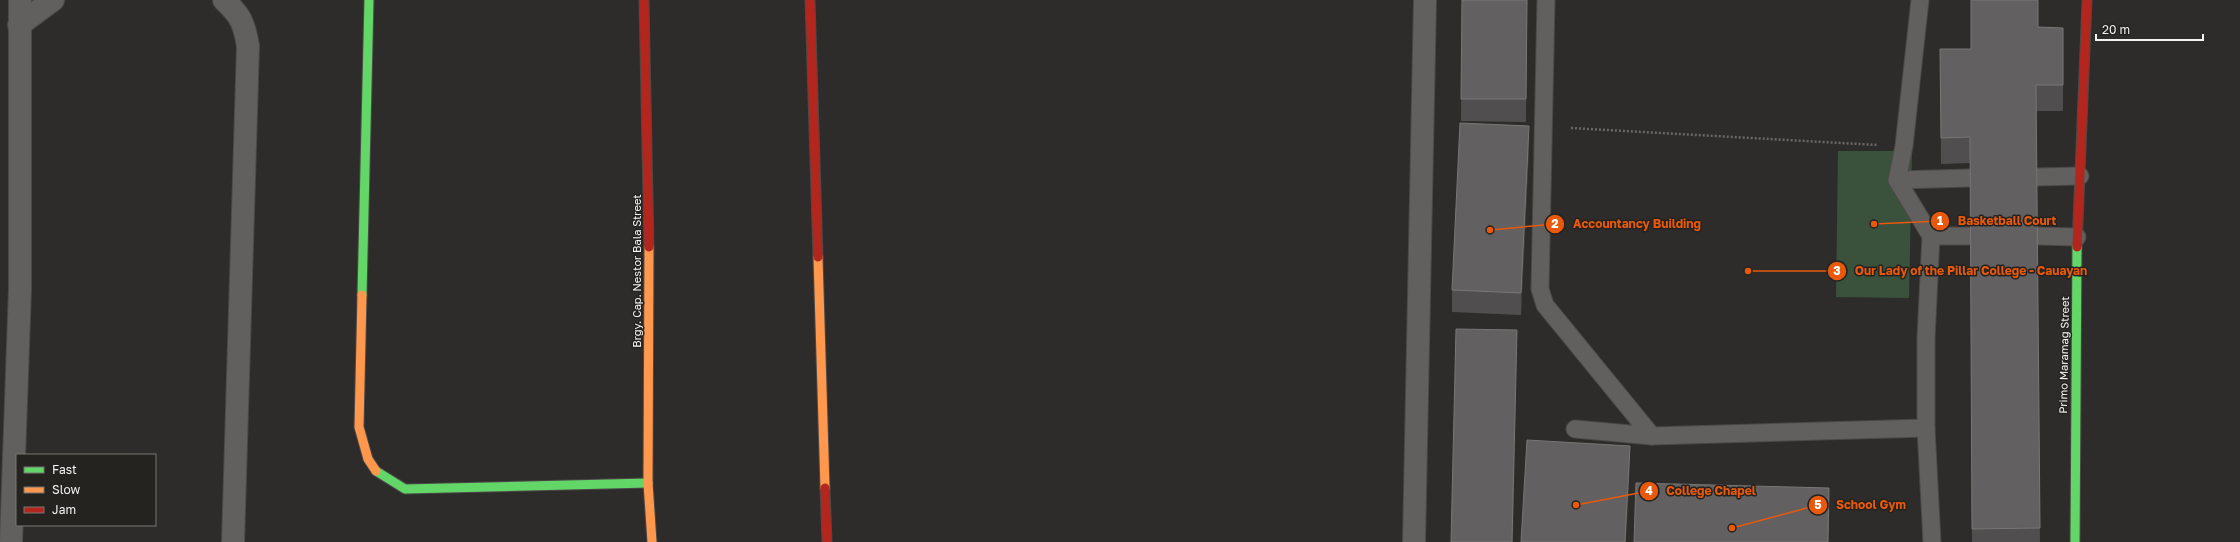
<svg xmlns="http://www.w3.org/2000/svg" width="2240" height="542" font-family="'Golos Text',sans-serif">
	<rect width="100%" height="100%" fill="#2e2c2b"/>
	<polygon fill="#3a513b" points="1838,151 1912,151 1909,298 1836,297"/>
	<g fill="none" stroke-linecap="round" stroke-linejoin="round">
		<defs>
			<g id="lane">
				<polyline points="1546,0 1540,289 1545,305 1652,436"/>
				<polyline points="1920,0 1904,146 1897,180 1931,236 1926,338 1926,428 1932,542"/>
				<polyline points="2036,177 2080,176"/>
				<polyline points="1897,180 1970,178"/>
				<polyline points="1931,236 1970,236"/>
				<polyline points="2037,236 2077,237"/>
				<polyline points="1575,429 1652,436 1926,428"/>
			</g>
			<g id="street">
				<path d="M224,0c17,16 20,23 24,46l-15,496"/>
				<polyline points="19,25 53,0"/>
				<polyline points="11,542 20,289 20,0"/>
				<polyline points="1414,542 1425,0"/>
			</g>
			<g id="fast">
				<polyline points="362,295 369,0"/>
				<polyline points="376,471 405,489 648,483"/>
				<polyline points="2075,542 2077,247"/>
			</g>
			<g id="slow">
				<polyline points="649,247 648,483 652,542"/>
				<polyline points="818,257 825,488"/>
				<polyline points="362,295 359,427 368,459 376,471"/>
			</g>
			<g id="jam">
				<polyline points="644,0 649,247"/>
				<polyline points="810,0 818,257"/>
				<polyline points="2077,247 2087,0"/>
				<polyline points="825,488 827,542"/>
			</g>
		</defs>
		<use href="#lane" stroke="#4b4948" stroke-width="19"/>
		<use href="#street" stroke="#4b4948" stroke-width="24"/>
		<use href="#fast" stroke="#4b4948" stroke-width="11"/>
		<use href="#slow" stroke="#4b4948" stroke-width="11"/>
		<use href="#jam" stroke="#4b4948" stroke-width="11"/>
		<polyline stroke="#6a6867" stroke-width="2.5" stroke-dasharray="2 2" stroke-linecap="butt" points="1571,128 1877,145"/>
		<use href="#lane" stroke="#61605f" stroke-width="17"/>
		<use href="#street" stroke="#61605f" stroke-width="22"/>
		<use href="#fast" stroke="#63d668" stroke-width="9"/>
		<use href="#slow" stroke="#ff974d" stroke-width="9"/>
		<use href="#jam" stroke="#b3261e" stroke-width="9"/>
	</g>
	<g fill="#504e4e">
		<polygon points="1462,0 1527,0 1526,122 1461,121"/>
		<polygon points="2038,27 2063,28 2063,111 2036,111 2040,542 1972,542 1970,163 1941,164 1940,49 1971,49"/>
		<polygon points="1529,148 1521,315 1452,312 1452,290"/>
	</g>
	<g fill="#3b3939">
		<polygon points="1529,126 1529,148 1521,315 1521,293"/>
		<polygon points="1517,330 1513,542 1512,542"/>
		<polygon points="1630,446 1630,468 1626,542 1625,542"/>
		<polygon points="1829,488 1829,514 1828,542"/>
	</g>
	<g fill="#626060" stroke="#797776">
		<polygon points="1462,0 1527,0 1526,99 1461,99"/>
		<polygon points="1971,0 2038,0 2038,27 2063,28 2063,85 2036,85 2040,528 1972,529 1970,137 1941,138 1940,49 1971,49"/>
		<polygon points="1460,123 1529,126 1521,293 1452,290"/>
		<polygon points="1456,329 1517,330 1512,542 1451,542"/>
		<polygon points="1527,440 1630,446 1625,542 1521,542"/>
		<polygon points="1636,483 1829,488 1828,542 1634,542"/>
	</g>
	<g text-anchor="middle" stroke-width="3" stroke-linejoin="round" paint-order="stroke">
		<g font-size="11" fill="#f4f2f0" stroke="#252320">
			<text transform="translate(637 271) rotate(-90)" y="4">Brgy. Cap. Nestor Bala Street</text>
			<text transform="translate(2064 355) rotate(-89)" y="4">Primo Maramag Street</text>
		</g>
	</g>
	<path fill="none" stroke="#e8590c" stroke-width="1.5" d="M1874 224L1940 221M1490 230L1555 224M1748 271L1837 271M1576 505L1649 491M1732 528L1818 505"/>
	<g fill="#e8590c" stroke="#252320" stroke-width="1.5">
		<circle cx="1874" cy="224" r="4"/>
		<circle cx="1490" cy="230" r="4"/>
		<circle cx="1748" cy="271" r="4"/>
		<circle cx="1576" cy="505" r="4"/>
		<circle cx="1732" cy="528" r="4"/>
		<circle cx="1940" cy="221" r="10"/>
		<circle cx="1555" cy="224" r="10"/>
		<circle cx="1837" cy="271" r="10"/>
		<circle cx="1649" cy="491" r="10"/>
		<circle cx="1818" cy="505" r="10"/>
	</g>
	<g font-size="12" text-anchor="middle" font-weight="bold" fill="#fff">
		<text x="1940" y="225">1</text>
		<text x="1555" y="228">2</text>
		<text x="1837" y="275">3</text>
		<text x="1649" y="495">4</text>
		<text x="1818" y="509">5</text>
	</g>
	<g font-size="12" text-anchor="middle" font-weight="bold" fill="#e8590c" stroke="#252320" stroke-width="3" stroke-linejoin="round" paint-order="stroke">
		<text x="2007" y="225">Basketball Court</text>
		<text x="1637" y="228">Accountancy Building</text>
		<text x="1971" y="275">Our Lady of the Pillar College - Cauayan</text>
		<text x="1711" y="495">College Chapel</text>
		<text x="1871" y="509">School Gym</text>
	</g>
	<rect x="16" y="454" width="140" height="72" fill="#252320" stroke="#787673"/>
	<rect x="24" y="467" width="20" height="6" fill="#63d668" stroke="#787673"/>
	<text x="52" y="474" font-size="12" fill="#f4f2f0">Fast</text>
	<rect x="24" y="487" width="20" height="6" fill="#ff974d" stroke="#787673"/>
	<text x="52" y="494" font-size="12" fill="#f4f2f0">Slow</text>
	<rect x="24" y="507" width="20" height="6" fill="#b3261e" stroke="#787673"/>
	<text x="52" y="514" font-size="12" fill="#f4f2f0">Jam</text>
	<path d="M2096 34v6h107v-6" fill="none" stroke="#f4f2f0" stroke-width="2"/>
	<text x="2102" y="34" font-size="12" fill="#f4f2f0" stroke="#252320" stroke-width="3" paint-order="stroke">20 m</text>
</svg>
